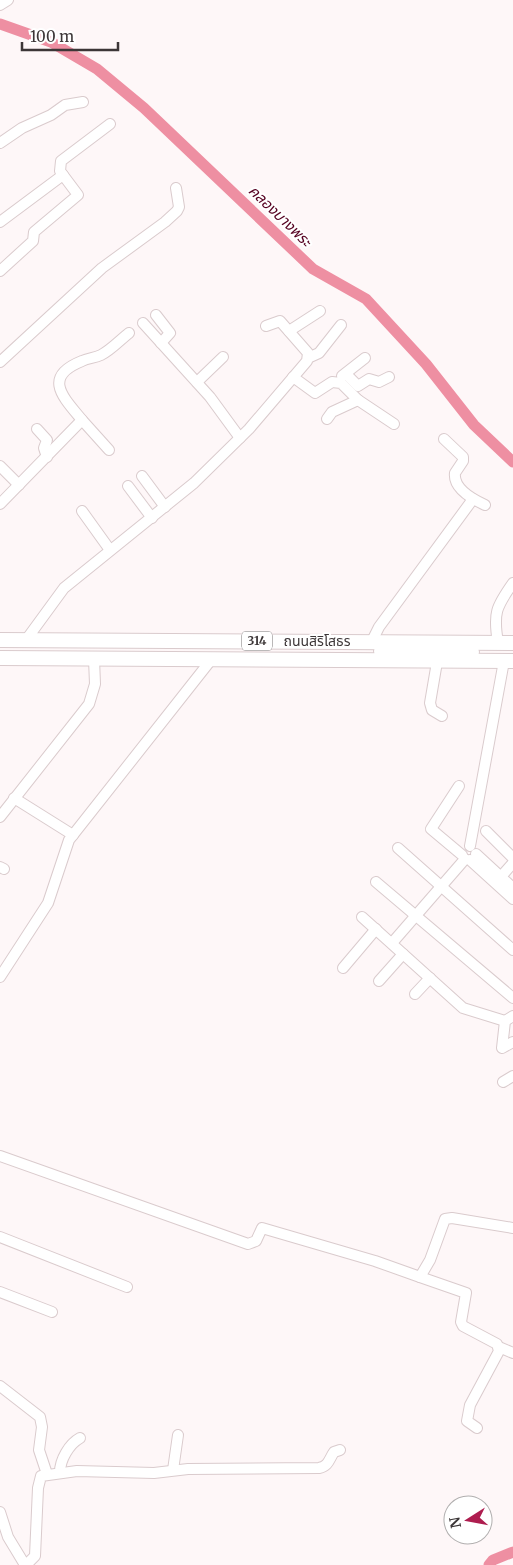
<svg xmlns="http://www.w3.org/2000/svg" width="513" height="1565" font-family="Merriweather,'Noto Sans Thai',serif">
	<rect width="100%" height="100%" fill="#fef7f8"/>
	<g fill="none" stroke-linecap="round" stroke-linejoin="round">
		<g stroke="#ee8fa2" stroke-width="11">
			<polyline points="0,24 51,42 97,69 144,108 313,269 366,299 426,364 474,425 513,462"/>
			<polyline points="489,1565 493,1560 513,1552"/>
		</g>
		<defs>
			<g id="minor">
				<polyline points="0,5 8,0"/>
				<polyline points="0,143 22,128 51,115 65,105 83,102"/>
				<polyline points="0,222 63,175"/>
				<polyline points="0,271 33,241 34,232 78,195 60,171 61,161 110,124"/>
				<polyline points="156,315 170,333 161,343"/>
				<polyline points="143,323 210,397 240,438"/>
				<polyline points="289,331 320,311"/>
				<polyline points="308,358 319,353 341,325"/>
				<polyline points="0,362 102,268 165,222 177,211 179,207 176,188"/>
				<polyline points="346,374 358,386 369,379 379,382 389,377"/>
				<polyline points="342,376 365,358"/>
				<polyline points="293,377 315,393 332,382 341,383 358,400 394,424"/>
				<polyline points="197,382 223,357"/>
				<polyline points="327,419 332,412 358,400"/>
				<polyline points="82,420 109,450"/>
				<polyline points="37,429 47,440 44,448 47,457"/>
				<path d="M444,439l19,18v4l-8,12c-2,15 17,26 30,32"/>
				<polyline points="0,466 19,485"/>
				<polyline points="142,476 165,507"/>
				<polyline points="128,486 152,518"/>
				<path d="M0,504l82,-84c-19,-23 -40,-43 0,-59 6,-3 13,-3 19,-6 10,-5 19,-15 28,-22"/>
				<polyline points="82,511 110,550"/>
				<polyline points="26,640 64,588 194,483 249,429 307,361 308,353 280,321 266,326"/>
				<polyline points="372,641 379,627 473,499"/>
				<path d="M498,643c-5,-30 -2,-36 15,-60"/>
				<polyline points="437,662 430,703 432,710 442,716"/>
				<polyline points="459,786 431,829 462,855"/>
				<polyline points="14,798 73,835"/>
				<polyline points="0,817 89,704 95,684 94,659"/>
				<polyline points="486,831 513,858"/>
				<polyline points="470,846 504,661"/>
				<polyline points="398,848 513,950"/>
				<polyline points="476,854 513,888"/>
				<polyline points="470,860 513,899"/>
				<polyline points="0,867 4,869"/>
				<polyline points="497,881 513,863"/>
				<polyline points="376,882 513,998"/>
				<polyline points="362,917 463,1008 505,1021"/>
				<polyline points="392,943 465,859"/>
				<polyline points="343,968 376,929"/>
				<polyline points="0,977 48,903 69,840 211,660"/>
				<polyline points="379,981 403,954"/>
				<polyline points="415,994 430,978"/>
				<polyline points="513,1016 505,1021 502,1048 513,1042"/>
				<polyline points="503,1082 513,1076"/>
				<polyline points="0,1156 248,1244 256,1241 262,1228 375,1261 420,1277 430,1260 445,1219 452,1218 513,1228"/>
				<polyline points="0,1237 127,1287"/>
				<polyline points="420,1277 466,1293 461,1322 463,1326 497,1344 499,1351 470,1405 467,1421 477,1428"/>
				<polyline points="0,1292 52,1312"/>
				<polyline points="499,1347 513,1353"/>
				<polyline points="0,1386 40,1417 42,1427 39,1450 47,1474"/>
				<polyline points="173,1470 178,1435"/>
				<path d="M60,1472c0,-12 9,-28 20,-34"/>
				<polyline points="0,1512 8,1537 25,1565"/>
				<path d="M26,1565l9,-9 3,-68 3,-12 36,-5 77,2 34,-4 131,-1c10,-2 10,-9 15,-16l6,-2"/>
			</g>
			<g id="highway">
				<polyline points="0,640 513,643"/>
				<polyline points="381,651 472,652"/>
				<polyline points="0,658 513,661"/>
			</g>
		</defs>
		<use href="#minor" stroke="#dacbcd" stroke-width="12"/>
		<use href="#highway" stroke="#dacbcd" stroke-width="16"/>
		<use href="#minor" stroke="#fff" stroke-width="10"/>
		<use href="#highway" stroke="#fff" stroke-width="14"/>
	</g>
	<g text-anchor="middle" stroke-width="4" stroke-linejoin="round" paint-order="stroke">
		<rect fill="#fff" stroke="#767273" stroke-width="1" x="242" y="631.5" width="30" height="19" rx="4"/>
		<g font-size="12" font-weight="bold" fill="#3c3637">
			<text x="257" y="645">314</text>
		</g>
		<g font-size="14" fill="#3c3637" stroke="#fff">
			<text x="317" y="646">ถนนสิริโสธร</text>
		</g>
		<g font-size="15" font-style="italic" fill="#550020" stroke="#fff">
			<text transform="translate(280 216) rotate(44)" y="5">คลองบางพระ</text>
		</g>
	</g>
	<g transform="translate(468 1520) rotate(259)"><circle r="24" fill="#ffffff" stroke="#b1afaf"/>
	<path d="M0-4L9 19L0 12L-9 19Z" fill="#ae1d4f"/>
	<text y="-8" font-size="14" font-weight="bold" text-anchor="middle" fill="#3c3637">N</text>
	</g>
	<path d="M22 42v8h96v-8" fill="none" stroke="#3c3637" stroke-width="2.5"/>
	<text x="30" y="42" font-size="15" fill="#3c3637" stroke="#ffffff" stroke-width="4" paint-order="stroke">100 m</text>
</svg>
